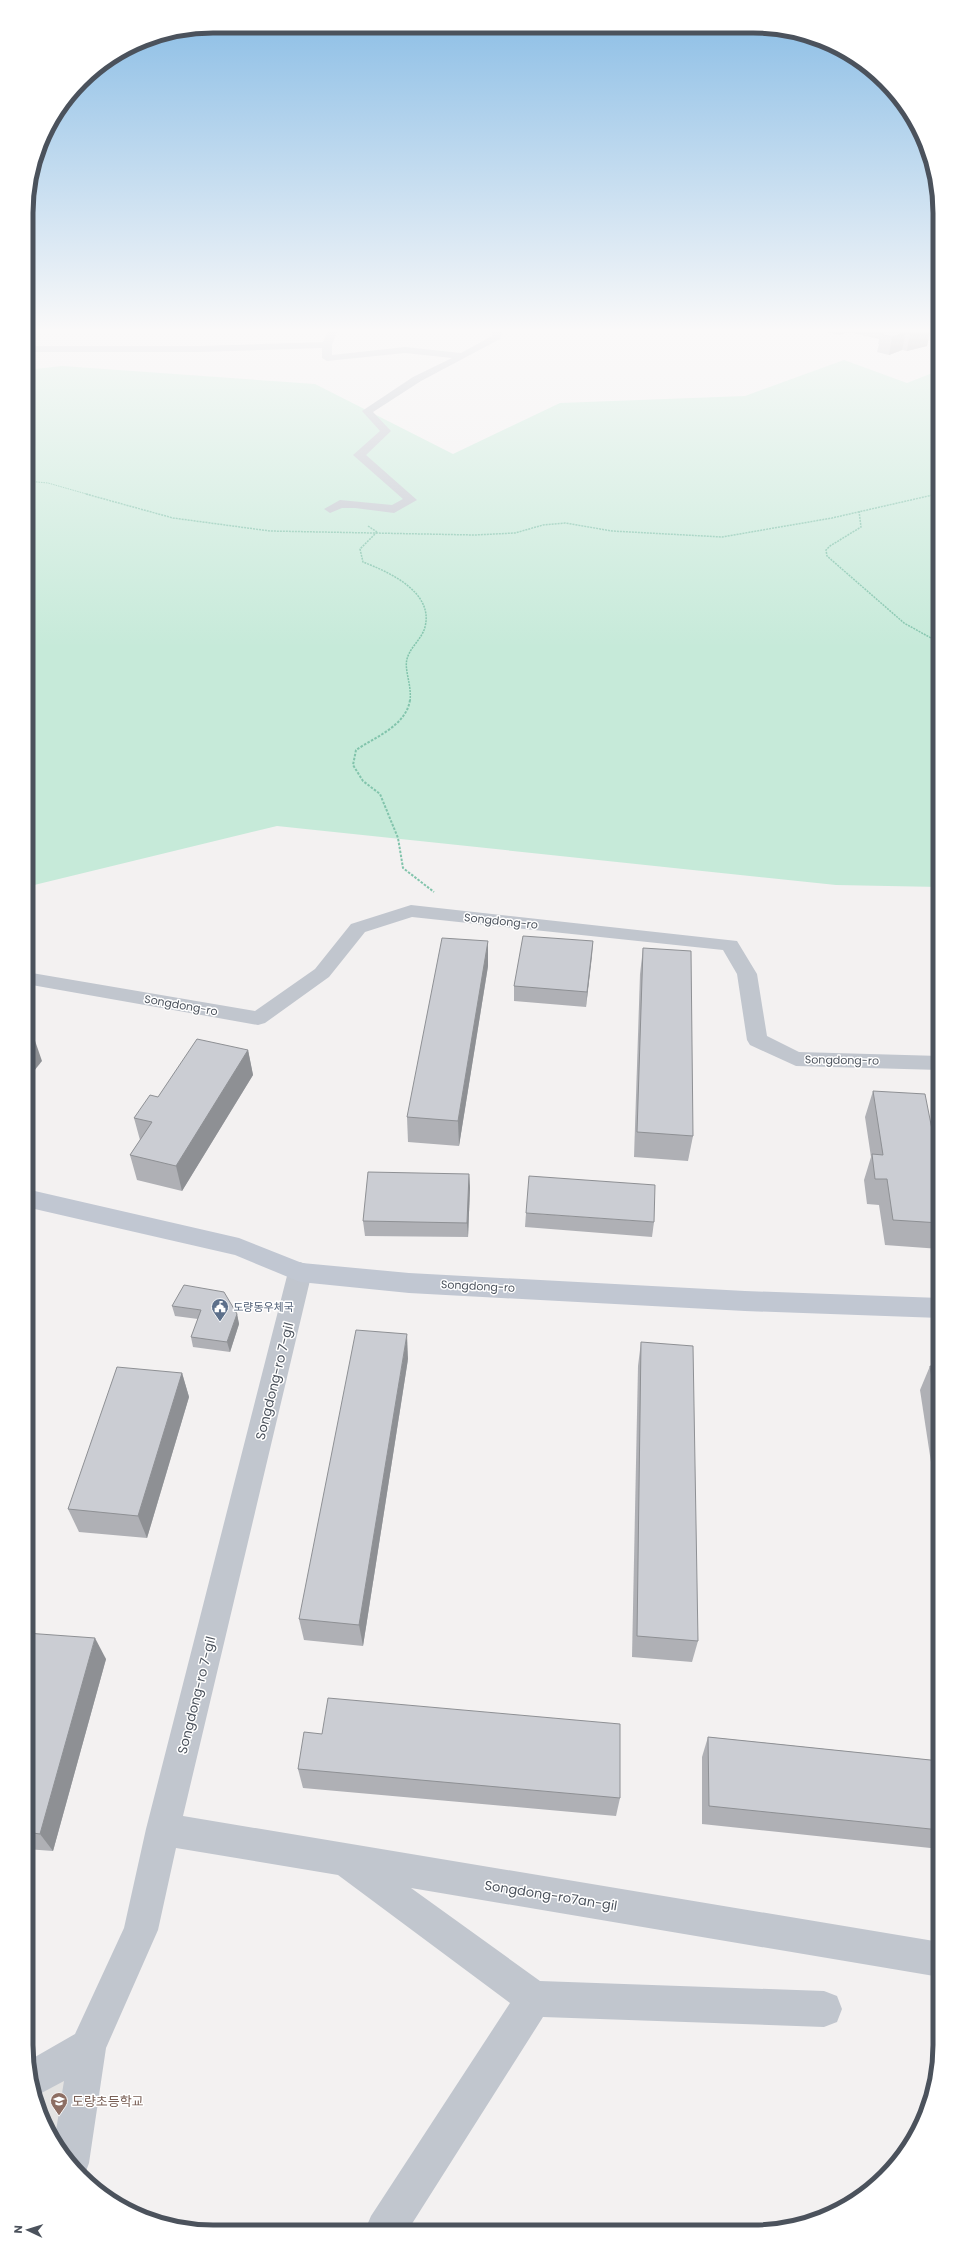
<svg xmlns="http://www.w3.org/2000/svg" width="966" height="2258" font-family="Poppins,'Noto Sans KR',sans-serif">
	<rect width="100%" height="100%" fill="#f3f1f1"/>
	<polygon fill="#e4e3e2" points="88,2047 70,2163 51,2139 32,2093 31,2080"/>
	<polygon fill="#c6ead9" points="844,360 907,383 940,370 940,887 836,885 277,826 26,887 26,370 62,366 315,384 453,454 560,403 745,396"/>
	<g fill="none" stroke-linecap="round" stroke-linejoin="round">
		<g stroke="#82c4ac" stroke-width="1" stroke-dasharray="1.5 1" stroke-linecap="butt">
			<polyline points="26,481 48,483 90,495"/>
			<polyline points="933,495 940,493"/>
		</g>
		<g stroke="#82c4ac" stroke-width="1.5" stroke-dasharray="2 1" stroke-linecap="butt">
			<polyline points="86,494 173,518 270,531 475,535 515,533 543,525 565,523 612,531 722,537 832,518 937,494"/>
			<polyline points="859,511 861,527 830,546 826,550 827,556 904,623 940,643"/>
			<polyline points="368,526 377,532"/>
			<path d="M377,532l-17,17 3,13c26,10 71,30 62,65 -3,12 -15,20 -18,32 -3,11 5,26 3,42"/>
		</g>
		<path stroke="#82c4ac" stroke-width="2" stroke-dasharray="2.5 1.5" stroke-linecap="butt" d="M410,700c-4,26 -35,37 -54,50l-3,15 10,16 17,13 18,44 5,30 31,24"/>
		<g fill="#c1c6ce" fill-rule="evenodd">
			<polygon points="327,332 337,332 332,345 332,355 405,347 461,353 492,336 492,332 502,332 500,339 421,381 373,412 391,431 366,455 417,500 394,513 355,508 342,508 330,513 324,509 340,500 392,505 403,499 353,455 380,431 362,411 413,377 452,358 405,353 327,361 322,358 322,348 200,352 26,352 26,346 200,346 323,342"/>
			<polygon points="411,905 737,941 757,974 767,1036 799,1052 940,1056 940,1070 796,1066 750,1045 747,1040 737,974 723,950 412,917 365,932 329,977 265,1023 258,1025 26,984 26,972 255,1011 315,969 351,924"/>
			<polygon points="300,1262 309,1265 312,1272 183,1816 940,1942 940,1977 411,1888 540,1981 824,1991 837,1996 842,2009 837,2022 824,2027 543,2017 408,2230 365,2230 371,2216 510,2003 338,1875 176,1848 158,1930 106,2048 89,2163 84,2177 81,2177 54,2143 64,2081 34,2097 28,2061 75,2034 124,1928 146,1829 288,1272 291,1265"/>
		</g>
		<polygon fill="#c1c7d2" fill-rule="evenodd" points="26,1189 239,1238 302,1263 409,1273 745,1291 940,1298 940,1318 745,1311 409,1293 300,1282 235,1255 26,1207"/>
	</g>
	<g fill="#afb0b5">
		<polygon points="826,332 848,332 839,335"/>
		<polygon points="848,332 930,332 927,346 907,351 902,350 889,355 877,352 879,344 878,344 879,339"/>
		<polygon points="488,941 488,966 459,1146 408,1142 407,1117"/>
		<polygon points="593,941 586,1007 514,1001 514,986"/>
		<polygon points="643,948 693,1136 688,1161 634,1157 640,974"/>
		<polygon points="248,1050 253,1075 182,1191 137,1180 130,1155 140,1140 134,1118 158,1097"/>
		<polygon points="873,1091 940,1170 940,1249 885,1245 879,1205 867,1204 864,1180 871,1157 865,1117"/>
		<polygon points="469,1174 470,1188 468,1237 365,1236 363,1221"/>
		<polygon points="526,1213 654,1222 652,1237 525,1227"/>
		<polygon points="172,1306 237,1314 239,1324 230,1352 193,1347 191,1337 198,1319 175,1316"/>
		<polygon points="641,1342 698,1641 692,1662 632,1657 638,1366"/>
		<polygon points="408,1359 363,1646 304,1640 299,1619"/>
		<polygon points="930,1366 940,1367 940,1521 920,1390"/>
		<polygon points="182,1373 189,1397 147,1538 79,1532 68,1509"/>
		<polygon points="26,1633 106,1659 53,1851 26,1849"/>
		<polygon points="322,1734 620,1798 616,1816 303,1788 298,1769"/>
		<polygon points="708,1737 940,1761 940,1849 702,1824 702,1757"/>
	</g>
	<g fill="#8e9094">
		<polygon points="839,332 848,332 839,335"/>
		<polygon points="906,332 902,350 889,355 892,337"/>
		<polygon points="916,332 930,332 927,346 907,351 910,333"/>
		<polygon points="488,941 488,966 459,1146 458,1121"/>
		<polygon points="593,941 592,956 586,1007 587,992"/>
		<polygon points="33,1035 42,1061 26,1081 26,1044"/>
		<polygon points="248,1050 253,1075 182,1191 176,1166"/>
		<polygon points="469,1174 470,1188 468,1237 467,1223"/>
		<polygon points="237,1314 239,1324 230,1352 227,1342"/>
		<polygon points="407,1334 408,1359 363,1646 359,1625"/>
		<polygon points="182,1373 189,1397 147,1538 138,1516"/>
		<polygon points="95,1638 106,1659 53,1851 40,1834"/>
	</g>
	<g fill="#cbcdd3" stroke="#8e9094">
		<polygon points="886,332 916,332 910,333 906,332 892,337 880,334"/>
		<polygon points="523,936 593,941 587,992 514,986"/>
		<polygon points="442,938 488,941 458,1121 407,1117"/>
		<polygon points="643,948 691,951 693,1136 637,1132"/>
		<polygon points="26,1034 33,1035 26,1044"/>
		<polygon points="197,1039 248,1050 176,1166 130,1155 152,1122 134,1118 150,1095 158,1097"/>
		<polygon points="873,1091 925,1094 940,1170 940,1223 893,1220 887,1179 875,1179 872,1154 883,1155"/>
		<polygon points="368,1172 469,1174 467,1223 363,1221"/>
		<polygon points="529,1176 655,1185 654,1222 526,1213"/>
		<polygon points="184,1285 224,1292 237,1314 227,1342 191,1337 201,1310 172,1306"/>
		<polygon points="356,1330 407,1334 359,1625 299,1619"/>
		<polygon points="641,1342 693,1346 698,1641 637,1636"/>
		<polygon points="930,1366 940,1367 940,1427"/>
		<polygon points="117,1367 182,1373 138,1516 68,1509"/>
		<polygon points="26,1633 95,1638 40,1834 26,1832"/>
		<polygon points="328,1698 620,1724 620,1798 298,1769 304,1732 322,1734"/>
		<polygon points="708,1737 940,1761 940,1830 709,1806"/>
	</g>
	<linearGradient id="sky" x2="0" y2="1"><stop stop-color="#88bce5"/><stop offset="0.51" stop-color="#faf9f9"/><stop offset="1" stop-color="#faf9f9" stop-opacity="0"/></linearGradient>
	<rect width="966" height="648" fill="url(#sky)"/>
	<defs>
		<symbol id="civic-pin" viewBox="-11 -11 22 30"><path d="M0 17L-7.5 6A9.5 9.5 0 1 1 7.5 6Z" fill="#5c6f8a" stroke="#fff"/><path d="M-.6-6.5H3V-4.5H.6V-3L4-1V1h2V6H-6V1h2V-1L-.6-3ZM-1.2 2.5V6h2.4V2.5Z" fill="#fff"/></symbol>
		<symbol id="school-pin" viewBox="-11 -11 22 30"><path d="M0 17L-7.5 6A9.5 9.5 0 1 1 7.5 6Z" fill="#8d6e63" stroke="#fff"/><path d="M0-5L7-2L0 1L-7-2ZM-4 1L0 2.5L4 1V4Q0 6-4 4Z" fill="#fff"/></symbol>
	</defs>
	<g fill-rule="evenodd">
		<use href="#civic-pin" x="210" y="1297" width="20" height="27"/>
		<use href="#school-pin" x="49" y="2091" width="20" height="27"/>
	</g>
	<g text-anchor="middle" stroke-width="3" stroke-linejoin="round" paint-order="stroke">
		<g font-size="11" fill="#4b525c" stroke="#fff">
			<text transform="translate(501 921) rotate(6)" y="4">Songdong-ro</text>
			<text transform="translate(181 1005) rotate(10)" y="4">Songdong-ro</text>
			<text transform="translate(842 1060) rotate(1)" y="4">Songdong-ro</text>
			<text transform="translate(478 1286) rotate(3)" y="4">Songdong-ro</text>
		</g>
		<g font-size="11" fill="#4e5e75" stroke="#fff" text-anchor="start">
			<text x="233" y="1311">도량동우체국</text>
		</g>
		<g font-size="13" fill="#4b525c" stroke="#fff">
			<text transform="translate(274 1381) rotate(-76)" y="5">Songdong-ro 7-gil</text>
			<text transform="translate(196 1695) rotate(-76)" y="5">Songdong-ro 7-gil</text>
			<text transform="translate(551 1895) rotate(9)" y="5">Songdong-ro7an-gil</text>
		</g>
		<g font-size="13" fill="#785e54" stroke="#fff" text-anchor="start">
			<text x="72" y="2106">도량초등학교</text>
		</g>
	</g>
	<path d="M0 0H966V2258H0ZM213 33H753A180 180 0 0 1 933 213V2045A180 180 0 0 1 753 2225H213A180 180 0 0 1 33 2045V213A180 180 0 0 1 213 33Z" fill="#fff" fill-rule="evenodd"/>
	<path fill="none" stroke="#4b525c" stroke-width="5" d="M213 33H753A180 180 0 0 1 933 213V2045A180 180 0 0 1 753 2225H213A180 180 0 0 1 33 2045V213A180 180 0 0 1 213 33Z"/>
	<g transform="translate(28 2230) rotate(274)" stroke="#ffffff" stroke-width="3" paint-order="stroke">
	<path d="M0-3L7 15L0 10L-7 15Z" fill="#4b525c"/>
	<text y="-6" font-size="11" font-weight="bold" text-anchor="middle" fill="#4b525c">N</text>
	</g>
</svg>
